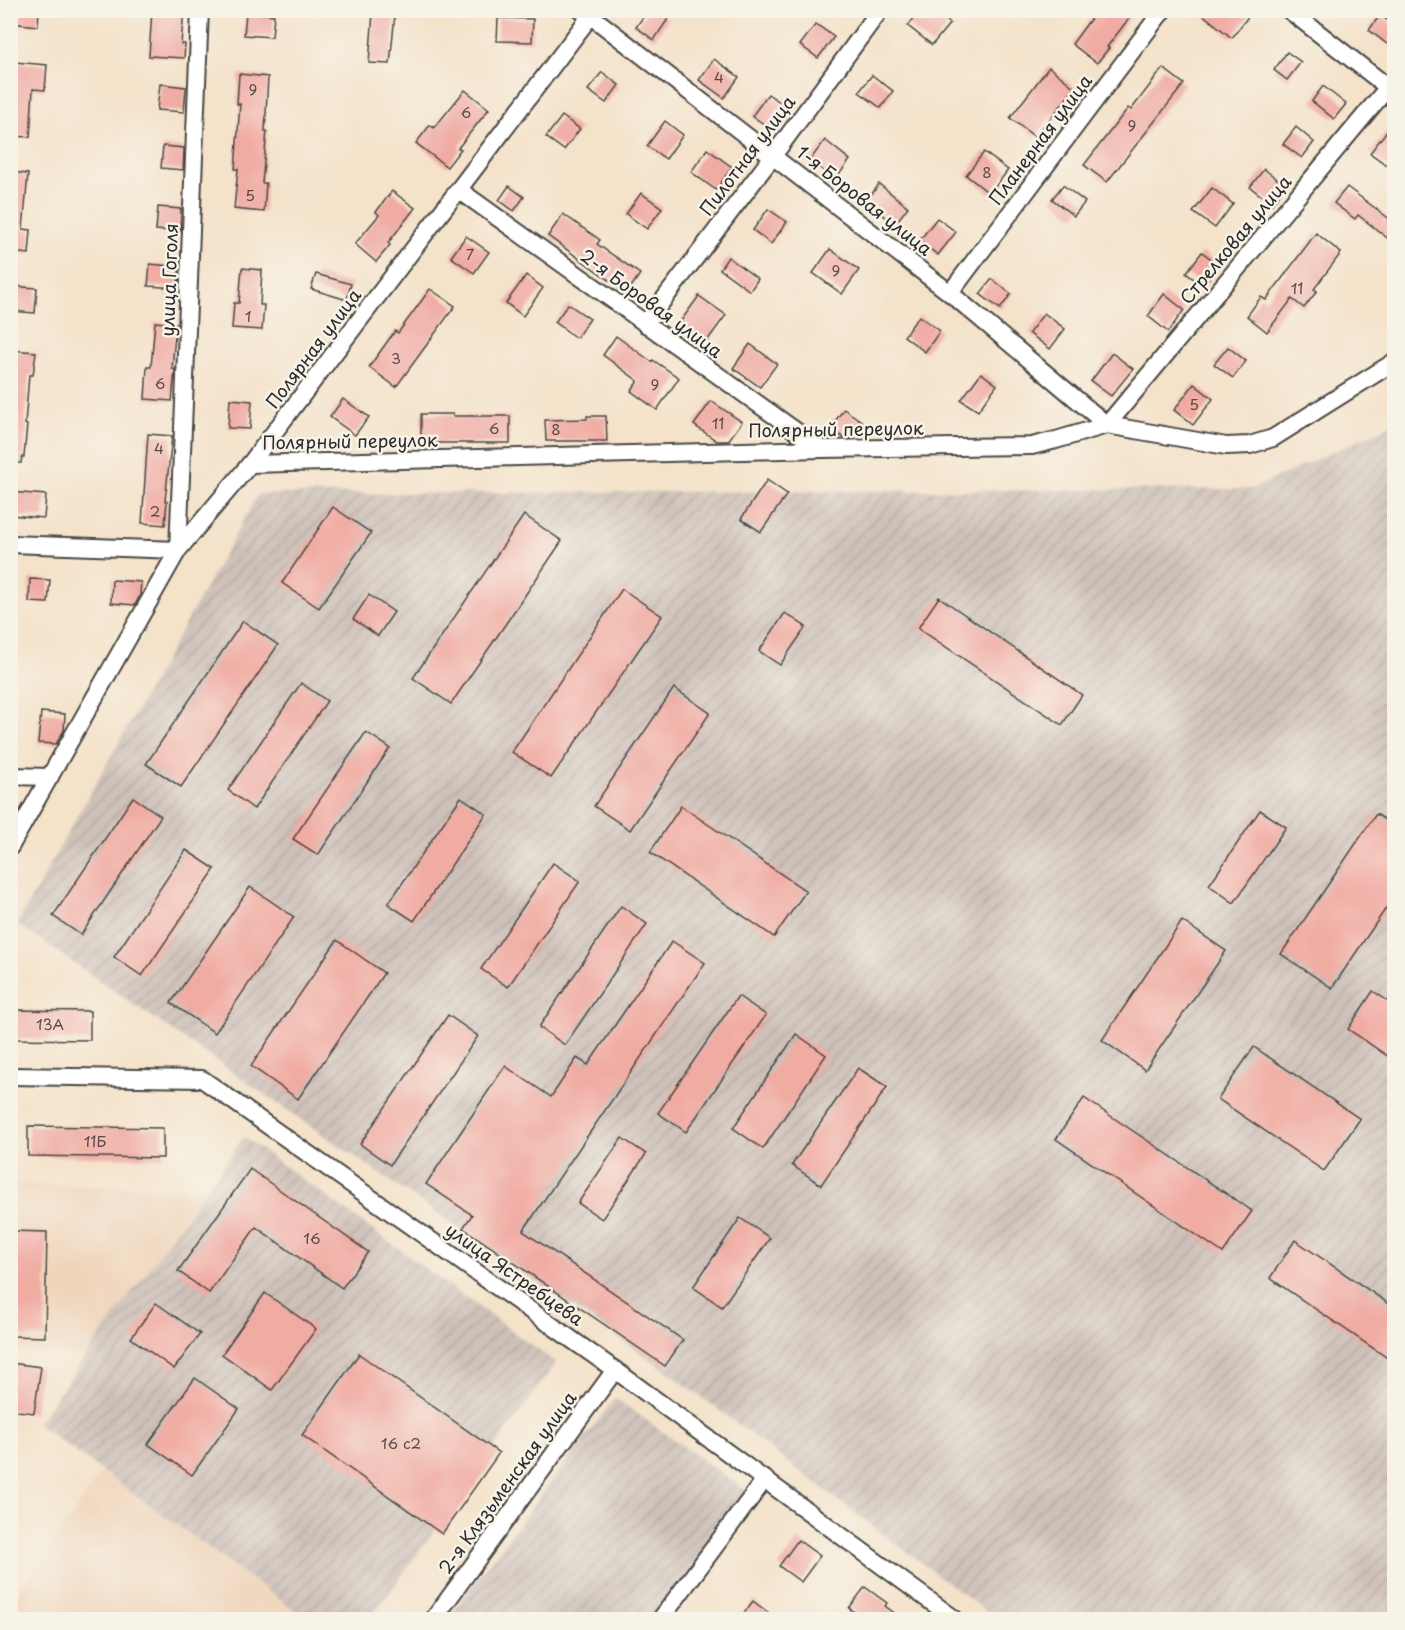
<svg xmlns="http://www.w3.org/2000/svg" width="1405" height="1630" font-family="'Playpen Sans',sans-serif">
	<defs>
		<pattern id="industrial-furrows" width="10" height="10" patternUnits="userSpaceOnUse" patternTransform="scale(1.5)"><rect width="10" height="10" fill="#cec1b9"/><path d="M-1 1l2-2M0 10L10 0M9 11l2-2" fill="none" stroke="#b1a69f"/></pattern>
	</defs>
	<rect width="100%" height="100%" fill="#f7f3e8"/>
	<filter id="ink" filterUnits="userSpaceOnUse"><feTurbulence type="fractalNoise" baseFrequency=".0167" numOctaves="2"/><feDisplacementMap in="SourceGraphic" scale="12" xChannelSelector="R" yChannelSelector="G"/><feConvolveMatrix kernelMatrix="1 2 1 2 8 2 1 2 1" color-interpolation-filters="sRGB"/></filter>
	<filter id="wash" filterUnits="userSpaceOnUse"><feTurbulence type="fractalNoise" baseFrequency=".008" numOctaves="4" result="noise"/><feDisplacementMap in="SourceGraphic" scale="24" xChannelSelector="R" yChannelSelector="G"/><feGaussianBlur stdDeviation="1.35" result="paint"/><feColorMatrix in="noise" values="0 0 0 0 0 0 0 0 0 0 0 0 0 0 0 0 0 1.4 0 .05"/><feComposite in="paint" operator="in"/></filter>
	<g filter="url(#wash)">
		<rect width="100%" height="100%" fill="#f4e2c9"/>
		<g fill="#f0d5bc">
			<polygon points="11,1184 208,1188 86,1357 11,1349"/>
			<polygon points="102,1471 307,1619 11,1620 11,1604"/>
		</g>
		<g fill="url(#industrial-furrows)">
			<polygon points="1394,424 1394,1619 996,1619 671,1374 17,924 258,494 1252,489"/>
			<polygon points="244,1137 556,1363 370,1619 307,1619 37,1424"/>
			<polygon points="615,1398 752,1495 660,1619 446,1620"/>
		</g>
		<g id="blocks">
			<g fill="#f0aba3">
				<polygon points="10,10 39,10 38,26 10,23"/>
				<polygon points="152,10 184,10 181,44 185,44 184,58 149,56"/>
				<polygon points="648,10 657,10 668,19 654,40 636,27"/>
				<polygon points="920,10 934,10 950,23 932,45 908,26"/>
				<polygon points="1097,10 1121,10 1130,17 1107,47 1109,48 1097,63 1072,44"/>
				<polygon points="1197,10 1253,10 1232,38"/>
				<polygon points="246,12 274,15 272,37 244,35"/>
				<polygon points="373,13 395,14 390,64 369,63"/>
				<polygon points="1380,15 1395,26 1395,35 1387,44 1369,30"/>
				<polygon points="498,18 533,19 532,42 497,41"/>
				<polygon points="816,24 834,37 818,58 800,45"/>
				<polygon points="1287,52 1301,62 1287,80 1274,70"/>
				<polygon points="714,59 739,77 724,98 699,80"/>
				<polygon points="14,62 47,65 45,90 33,89 30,137 10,136"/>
				<polygon points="1049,67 1075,88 1035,137 1010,118"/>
				<polygon points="1163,68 1184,84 1107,182 1084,165 1128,108 1131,110"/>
				<polygon points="602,72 619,85 606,103 588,90"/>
				<polygon points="239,74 268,77 265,131 267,131 262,183 266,183 264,212 234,209 238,169 235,169 240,104 237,104"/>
				<polygon points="872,75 893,91 881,108 859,92"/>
				<polygon points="160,84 186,87 184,112 157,110"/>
				<polygon points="1323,86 1346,104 1334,119 1312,101"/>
				<polygon points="465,90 489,109 458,148 461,149 447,167 416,143 430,125 434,128"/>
				<polygon points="768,94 783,104 767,126 752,116"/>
				<polygon points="562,116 580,129 564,150 546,137"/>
				<polygon points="665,121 683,135 666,159 647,146"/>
				<polygon points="1296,127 1314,142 1302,158 1283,144"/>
				<polygon points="1386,132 1395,139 1395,171 1370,153"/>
				<polygon points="825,140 850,160 835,180 810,160"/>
				<polygon points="163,146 184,148 183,170 161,168"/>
				<polygon points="707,149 732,167 716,190 691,172"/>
				<polygon points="984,152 1008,170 990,194 966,175"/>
				<polygon points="1264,169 1286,186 1272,204 1250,187"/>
				<polygon points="10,172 28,174 23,229 31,230 29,254 10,252"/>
				<polygon points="879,184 908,207 895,224 866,202"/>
				<polygon points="1063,185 1085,202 1074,216 1052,199"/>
				<polygon points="509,186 524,197 514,211 499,200"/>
				<polygon points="1347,187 1395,223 1395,244 1358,215 1355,219 1334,203"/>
				<polygon points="1212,188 1233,204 1215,228 1193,212"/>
				<polygon points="392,191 415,208 388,243 390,245 376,262 355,244 379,215 376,212"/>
				<polygon points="641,193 662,208 647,229 626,214"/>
				<polygon points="158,207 181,209 180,232 156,230"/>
				<polygon points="768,209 787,222 771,244 753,230"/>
				<polygon points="563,214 600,240 597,244 640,274 627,293 548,236"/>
				<polygon points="937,218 956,232 938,255 919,241"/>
				<polygon points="1316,233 1341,253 1314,289 1317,291 1304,308 1292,299 1267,332 1247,316 1261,297 1266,300"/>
				<polygon points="466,236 489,252 474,273 451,257"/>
				<polygon points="830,249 859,270 842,294 813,273"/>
				<polygon points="1202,252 1219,265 1203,286 1186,273"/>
				<polygon points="728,257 758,279 750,291 720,269"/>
				<polygon points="150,264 179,267 178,288 148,286"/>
				<polygon points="242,268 262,270 260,305 264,305 262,330 232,328 234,303 239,303"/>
				<polygon points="316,274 351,284 347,300 311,289"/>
				<polygon points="526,275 543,288 523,316 506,303"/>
				<polygon points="992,279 1011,294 1000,309 980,294"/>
				<polygon points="10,286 37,288 35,313 10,311"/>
				<polygon points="430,289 455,306 396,387 369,367 395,331 398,333"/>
				<polygon points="1164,294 1184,310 1168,332 1148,316"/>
				<polygon points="699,296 726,315 707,341 680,322"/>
				<polygon points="568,304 590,319 576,338 555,322"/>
				<polygon points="1044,313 1065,329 1050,349 1029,333"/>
				<polygon points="919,316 940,331 925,352 904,336"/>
				<polygon points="155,322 176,324 172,369 175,369 172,401 145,399 147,367 151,367"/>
				<polygon points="616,336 652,362 653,360 679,378 657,410 631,391 638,381 603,355"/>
				<polygon points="750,344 777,364 760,387 733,368"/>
				<polygon points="1228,347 1246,361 1233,378 1214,364"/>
				<polygon points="10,350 36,352 33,375 29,375 25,424 27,425 24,457 22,457 21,463 10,463"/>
				<polygon points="1112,353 1133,369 1111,396 1091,381"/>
				<polygon points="981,373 997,385 978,411 961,400"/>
				<polygon points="1194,384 1213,399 1193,425 1174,410"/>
				<polygon points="230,399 252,401 250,429 228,428"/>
				<polygon points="343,399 369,417 355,435 330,417"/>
				<polygon points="711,401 742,422 728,441 717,441 694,425"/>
				<polygon points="844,409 864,423 853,438 844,438 830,428"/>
				<polygon points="421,414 453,414 453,416 510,416 510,443 421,443"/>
				<polygon points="587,416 606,416 607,441 546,441 545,420 587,419"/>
				<polygon points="148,434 172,436 165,501 167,501 165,525 142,523"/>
				<polygon points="767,480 787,494 761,532 741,519"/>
				<polygon points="10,492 46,495 44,518 10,515"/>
				<polygon points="333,507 371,533 319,608 282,583"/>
				<polygon points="524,515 562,541 451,704 413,678"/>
				<polygon points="30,579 50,580 48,603 29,602"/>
				<polygon points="112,580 141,582 140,595 135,605 111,603"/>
				<polygon points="622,589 662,616 551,778 512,752"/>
				<polygon points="369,595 394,612 378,636 353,619"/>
				<polygon points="939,597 1082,695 1062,725 918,628"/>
				<polygon points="785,613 806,627 780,665 759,651"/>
				<polygon points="243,621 278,645 181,787 146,764"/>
				<polygon points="301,683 327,701 254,809 228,790"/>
				<polygon points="674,688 710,713 630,830 594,806"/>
				<polygon points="41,712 65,714 64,730 56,744 38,743"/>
				<polygon points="366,732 390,748 318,855 293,839"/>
				<polygon points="133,797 161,816 81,935 53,916"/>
				<polygon points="461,797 486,814 414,921 388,904"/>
				<polygon points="681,806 806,891 774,937 650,852"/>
				<polygon points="1260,810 1286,827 1234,903 1209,885"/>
				<polygon points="1376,814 1395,826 1395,895 1332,988 1281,954"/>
				<polygon points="186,850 215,869 142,976 114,957"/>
				<polygon points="553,863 580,881 508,987 481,969"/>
				<polygon points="250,887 294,917 215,1033 171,1003"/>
				<polygon points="621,906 647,924 565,1045 539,1027"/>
				<polygon points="1182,921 1226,951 1145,1070 1102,1040"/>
				<polygon points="337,940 384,973 298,1099 251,1066"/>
				<polygon points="672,941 705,963 523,1231 683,1340 665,1366 463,1228 472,1215 426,1184 505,1066 551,1097 577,1058 588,1065"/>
				<polygon points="1373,991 1395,1006 1395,1061 1348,1029"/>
				<polygon points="738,996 766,1015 686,1132 658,1113"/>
				<polygon points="10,1010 90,1011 90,1040 10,1039"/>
				<polygon points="448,1015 478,1036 390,1165 360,1144"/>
				<polygon points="796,1034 826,1055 763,1149 733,1128"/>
				<polygon points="1254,1047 1360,1119 1324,1171 1218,1099"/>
				<polygon points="858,1068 887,1087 821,1185 792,1165"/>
				<polygon points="1084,1098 1252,1211 1223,1253 1056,1139"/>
				<polygon points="28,1126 163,1128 163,1158 28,1156"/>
				<polygon points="622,1138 646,1154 602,1219 578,1203"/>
				<polygon points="250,1169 368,1252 342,1288 256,1227 209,1293 178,1271"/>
				<polygon points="740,1218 770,1238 722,1307 693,1287"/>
				<polygon points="10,1231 47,1232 45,1337 10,1336"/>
				<polygon points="1295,1240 1395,1308 1395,1363 1270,1278"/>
				<polygon points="265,1293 316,1329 272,1390 222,1354"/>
				<polygon points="156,1303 200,1334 174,1369 131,1338"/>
				<polygon points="359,1354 499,1453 442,1534 302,1435"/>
				<polygon points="10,1363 41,1367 34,1413 10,1410"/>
				<polygon points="195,1378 239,1409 192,1475 148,1444"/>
				<polygon points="798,1540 820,1556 801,1582 779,1566"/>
				<polygon points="865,1587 887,1603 885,1606 904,1620 864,1620 849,1608"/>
				<polygon points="753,1601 778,1620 739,1620"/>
			</g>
		</g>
	</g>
	<g filter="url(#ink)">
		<use href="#blocks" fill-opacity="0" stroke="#494643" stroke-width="1.5"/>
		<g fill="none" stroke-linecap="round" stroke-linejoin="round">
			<defs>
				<g id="street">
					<polyline points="581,10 591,16 950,293 1107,425 1394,80"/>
					<polyline points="1289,10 1394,92"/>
					<polyline points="459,190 821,449"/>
					<polyline points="950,293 1163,10"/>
					<polyline points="645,324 773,156 880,10"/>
					<polyline points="250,464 821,449 1032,446 1056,440 1107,425 1226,446 1250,445 1273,438 1394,362"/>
					<polyline points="10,544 178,550 200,10"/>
					<polyline points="10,776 50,777"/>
					<polyline points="10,847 178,550 250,464 595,10"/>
					<polyline points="10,1076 202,1079 615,1370 956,1620"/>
					<polyline points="433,1620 615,1370"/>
					<polyline points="660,1620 765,1479"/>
				</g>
			</defs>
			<use href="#street" stroke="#494643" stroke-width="20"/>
			<use href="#street" stroke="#fff" stroke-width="16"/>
		</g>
	</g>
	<g text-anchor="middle" stroke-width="5" stroke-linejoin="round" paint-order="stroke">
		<g font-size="15" fill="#5c4b49">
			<text x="719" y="83">4</text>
			<text x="253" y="95">9</text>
			<text x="466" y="118">6</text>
			<text x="1132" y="131">9</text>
			<text x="987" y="178">8</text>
			<text x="250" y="201">5</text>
			<text x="470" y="260">7</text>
			<text x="836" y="276">9</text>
			<text x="1297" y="294">11</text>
			<text x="248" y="322">1</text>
			<text x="396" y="364">3</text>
			<text x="160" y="389">6</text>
			<text x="655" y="390">9</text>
			<text x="1194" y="410">5</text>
			<text x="718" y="429">11</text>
			<text x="494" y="434">6</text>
			<text x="556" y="435">8</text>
			<text x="159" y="454">4</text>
			<text x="155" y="517">2</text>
			<text x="50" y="1030">13А</text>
			<text x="95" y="1147">11Б</text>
			<text x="312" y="1244">16</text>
			<text x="401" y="1449">16 с2</text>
		</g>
		<g font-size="18" fill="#2b2b2b" stroke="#f7f3e8">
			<text transform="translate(1041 140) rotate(-53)" y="6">Планерная улица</text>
			<text transform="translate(748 156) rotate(-53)" y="6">Пилотная улица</text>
			<text transform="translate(864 201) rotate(38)" y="6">1-я Боровая улица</text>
			<text transform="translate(1236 240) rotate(-50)" y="6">Стрелковая улица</text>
			<text transform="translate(170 280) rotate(-88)" y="6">улица Гоголя</text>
			<text transform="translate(651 304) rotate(36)" y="6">2-я Боровая улица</text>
			<text transform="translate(314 349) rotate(-53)" y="6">Полярная улица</text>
			<text transform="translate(836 430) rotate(-1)" y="6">Полярный переулок</text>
			<text transform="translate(350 442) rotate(-1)" y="6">Полярный переулок</text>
			<text transform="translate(514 1275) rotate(35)" y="6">улица Ястребцева</text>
			<text transform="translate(508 1483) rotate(-54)" y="6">2-я Клязьменская улица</text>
		</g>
	</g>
	<rect width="1405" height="1630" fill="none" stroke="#f7f3e8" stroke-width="36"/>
</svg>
